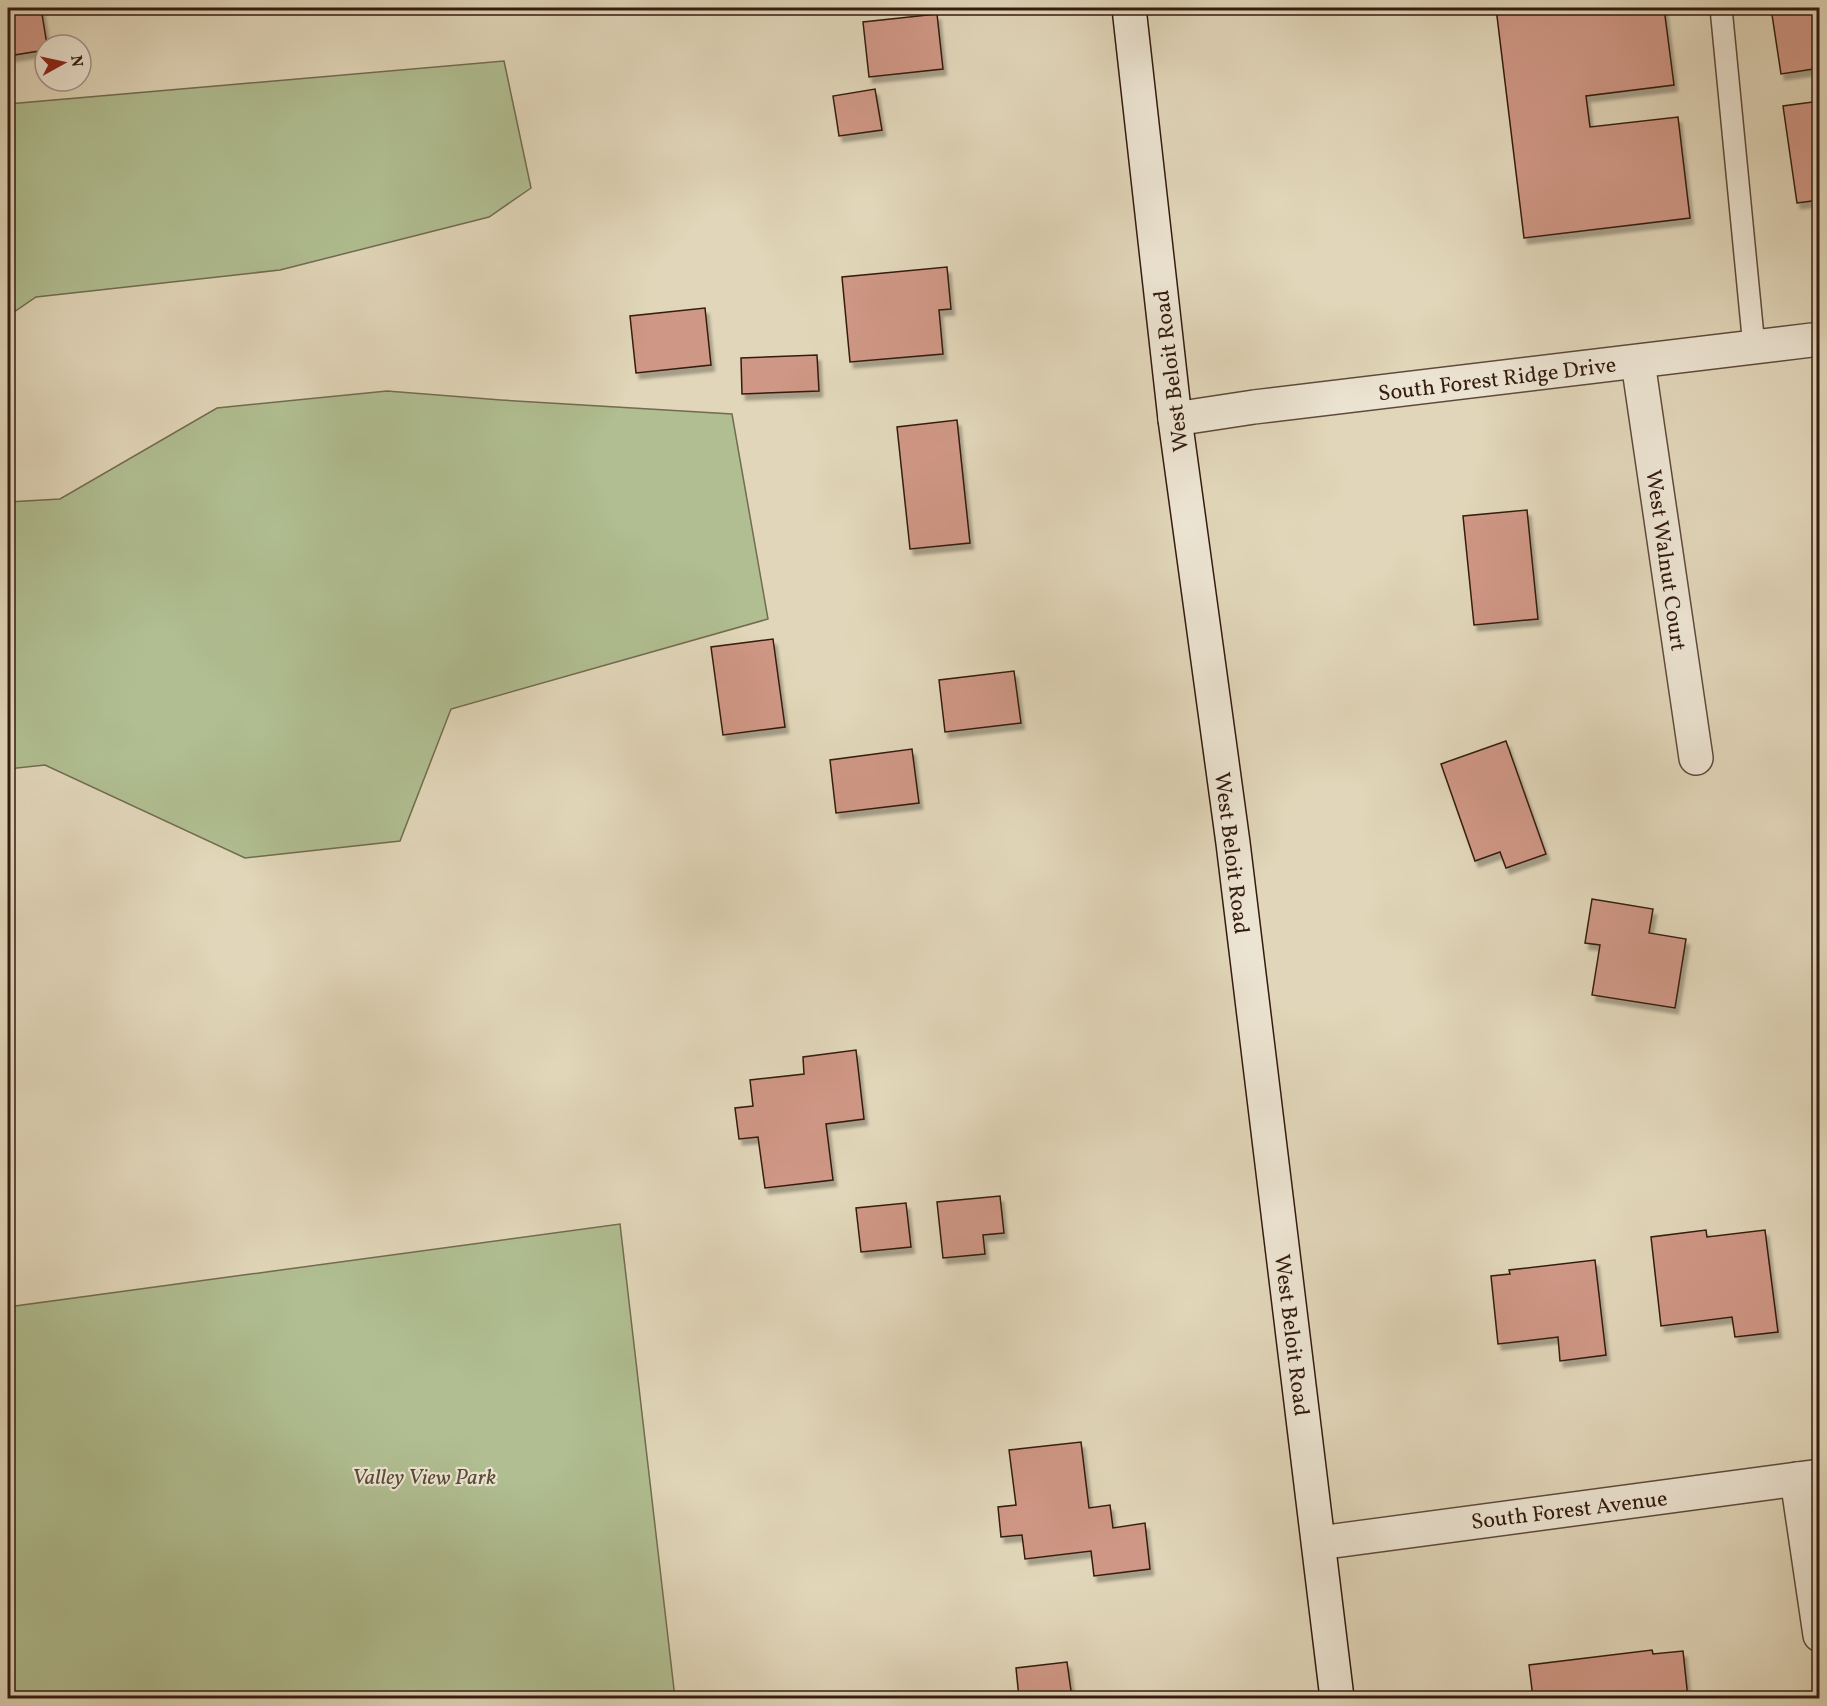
<svg xmlns="http://www.w3.org/2000/svg" width="1827" height="1706" font-family="Vollkorn,serif">
	<defs>
		<filter id="shadow"><feDropShadow dx="3.5" dy="6" stdDeviation="1.5" flood-color="#0004"/></filter>
	</defs>
	<rect width="100%" height="100%" fill="#e1d6b9"/>
	<filter id="stains"><feTurbulence type="fractalNoise" baseFrequency=".00333" numOctaves="4"/><feColorMatrix values="0 0 0 0 .2 0 0 0 0 .09 0 0 0 0 .02 0 0 0 .5 -.17"/></filter>
	<radialGradient id="worn" r=".72"><stop offset=".6" stop-color="#630" stop-opacity="0"/><stop offset="1" stop-color="#630" stop-opacity=".3"/></radialGradient>
	<g fill="#b0be91" stroke="#726c50" stroke-width="1.5">
		<polygon points="504,61 531,188 489,217 280,270 36,297 8,316 8,104"/>
		<polygon points="387,391 501,400 732,414 768,619 451,709 400,841 245,858 45,765 8,769 8,502 60,499 217,408"/>
		<polygon points="620,1224 675,1698 8,1698 8,1307"/>
	</g>
	<g fill="#cf9785" stroke="#341b0f" stroke-width="1.5" filter="url(#shadow)">
		<polygon points="8,8 41,8 47,45 45,45 45,50 8,56"/>
		<polygon points="1496,8 1664,8 1674,85 1586,96 1590,127 1678,117 1690,218 1524,238"/>
		<polygon points="1771,8 1820,8 1820,68 1781,74"/>
		<polygon points="937,14 943,69 869,77 863,22"/>
		<polygon points="875,89 882,130 839,136 833,96"/>
		<polygon points="1820,101 1820,200 1797,203 1783,106"/>
		<polygon points="947,267 951,309 939,310 943,354 850,362 842,277"/>
		<polygon points="705,308 711,365 636,373 630,316"/>
		<polygon points="817,355 819,391 742,394 741,358"/>
		<polygon points="957,420 970,543 910,549 897,427"/>
		<polygon points="1527,510 1538,619 1474,625 1463,516"/>
		<polygon points="773,639 785,727 723,735 711,647"/>
		<polygon points="1014,671 1021,723 945,732 939,680"/>
		<polygon points="1506,741 1546,854 1506,868 1500,852 1475,861 1441,764"/>
		<polygon points="912,749 919,803 836,813 830,760"/>
		<polygon points="1592,899 1653,909 1649,933 1686,939 1675,1008 1592,995 1600,945 1585,943"/>
		<polygon points="856,1050 864,1119 826,1124 833,1180 765,1188 758,1137 739,1139 735,1108 753,1106 750,1080 804,1074 803,1057"/>
		<polygon points="1000,1196 1004,1233 983,1235 985,1254 943,1258 937,1202"/>
		<polygon points="906,1203 911,1247 861,1252 856,1208"/>
		<polygon points="1706,1230 1707,1237 1765,1230 1778,1332 1735,1337 1732,1317 1661,1326 1651,1237"/>
		<polygon points="1595,1260 1606,1355 1560,1361 1558,1337 1498,1344 1491,1276 1510,1274 1509,1270"/>
		<polygon points="1081,1442 1089,1508 1110,1505 1113,1528 1145,1523 1150,1569 1094,1576 1091,1551 1025,1559 1022,1535 1001,1537 998,1507 1016,1505 1009,1450"/>
		<polygon points="1652,1650 1653,1654 1683,1651 1688,1698 1533,1698 1529,1665"/>
		<polygon points="1067,1662 1072,1698 1019,1698 1016,1668"/>
	</g>
	<g fill="none" stroke-linecap="round" stroke-linejoin="round">
		<defs>
			<polyline id="service" points="1721,8 1754,347"/>
			<g id="minor">
				<polyline points="1638,362 1696,758"/>
				<polyline points="1175,419 1254,407 1820,339"/>
				<polyline points="1797,1479 1820,1635"/>
				<polyline points="1319,1543 1820,1476"/>
			</g>
			<polyline id="secondary" points="1129,8 1175,419 1233,843 1337,1698"/>
		</defs>
		<use href="#service" stroke="#5f4a3a" stroke-width="24"/>
		<use href="#minor" stroke="#5f4a3a" stroke-width="36"/>
		<use href="#secondary" stroke="#341b0f" stroke-width="36"/>
		<use href="#service" stroke="#ece4d2" stroke-width="21"/>
		<use href="#minor" stroke="#ece4d2" stroke-width="33"/>
		<use href="#secondary" stroke="#ece4d2" stroke-width="33"/>
	</g>
	<g text-anchor="middle" stroke-width="4.5" stroke-linejoin="round" paint-order="stroke">
		<g font-size="22" fill="#341b0f" stroke="#ece4d2">
			<text transform="translate(1170 371) rotate(-97)" y="8">West Beloit Road</text>
			<text transform="translate(1497 378) rotate(-7)" y="8">South Forest Ridge Drive</text>
			<text transform="translate(1667 560) rotate(82)" y="8">West Walnut Court</text>
			<text transform="translate(1233 853) rotate(83)" y="8">West Beloit Road</text>
			<text transform="translate(1293 1335) rotate(83)" y="8">West Beloit Road</text>
			<text transform="translate(1569 1509) rotate(-7)" y="8">South Forest Avenue</text>
		</g>
		<g font-size="22" font-style="italic" fill="#594c36" stroke="#ece4d2">
			<text x="424" y="1484">Valley View Park</text>
		</g>
	</g>
	<rect width="1827" height="1706" fill="none" stroke="#e1d6b9" stroke-width="30"/>
	<rect x="9" y="9" width="1809" height="1688" fill="none" stroke="#341b0f" stroke-width="3"/>
	<rect x="15" y="15" width="1797" height="1676" fill="none" stroke="#341b0f" stroke-width="1.5"/>
	<g transform="translate(63 63) rotate(82)"><circle r="28" fill="#ece4d2" stroke="#a29484" stroke-width="1.5"/>
	<path d="M0-4.5L10 22L0 15L-10 22Z" fill="#8f2418"/>
	<text y="-9" font-size="16" font-weight="bold" text-anchor="middle" fill="#341b0f">N</text>
	</g>
	<rect width="100%" height="100%" filter="url(#stains)"/>
	<rect width="100%" height="100%" fill="url(#worn)"/>
</svg>
